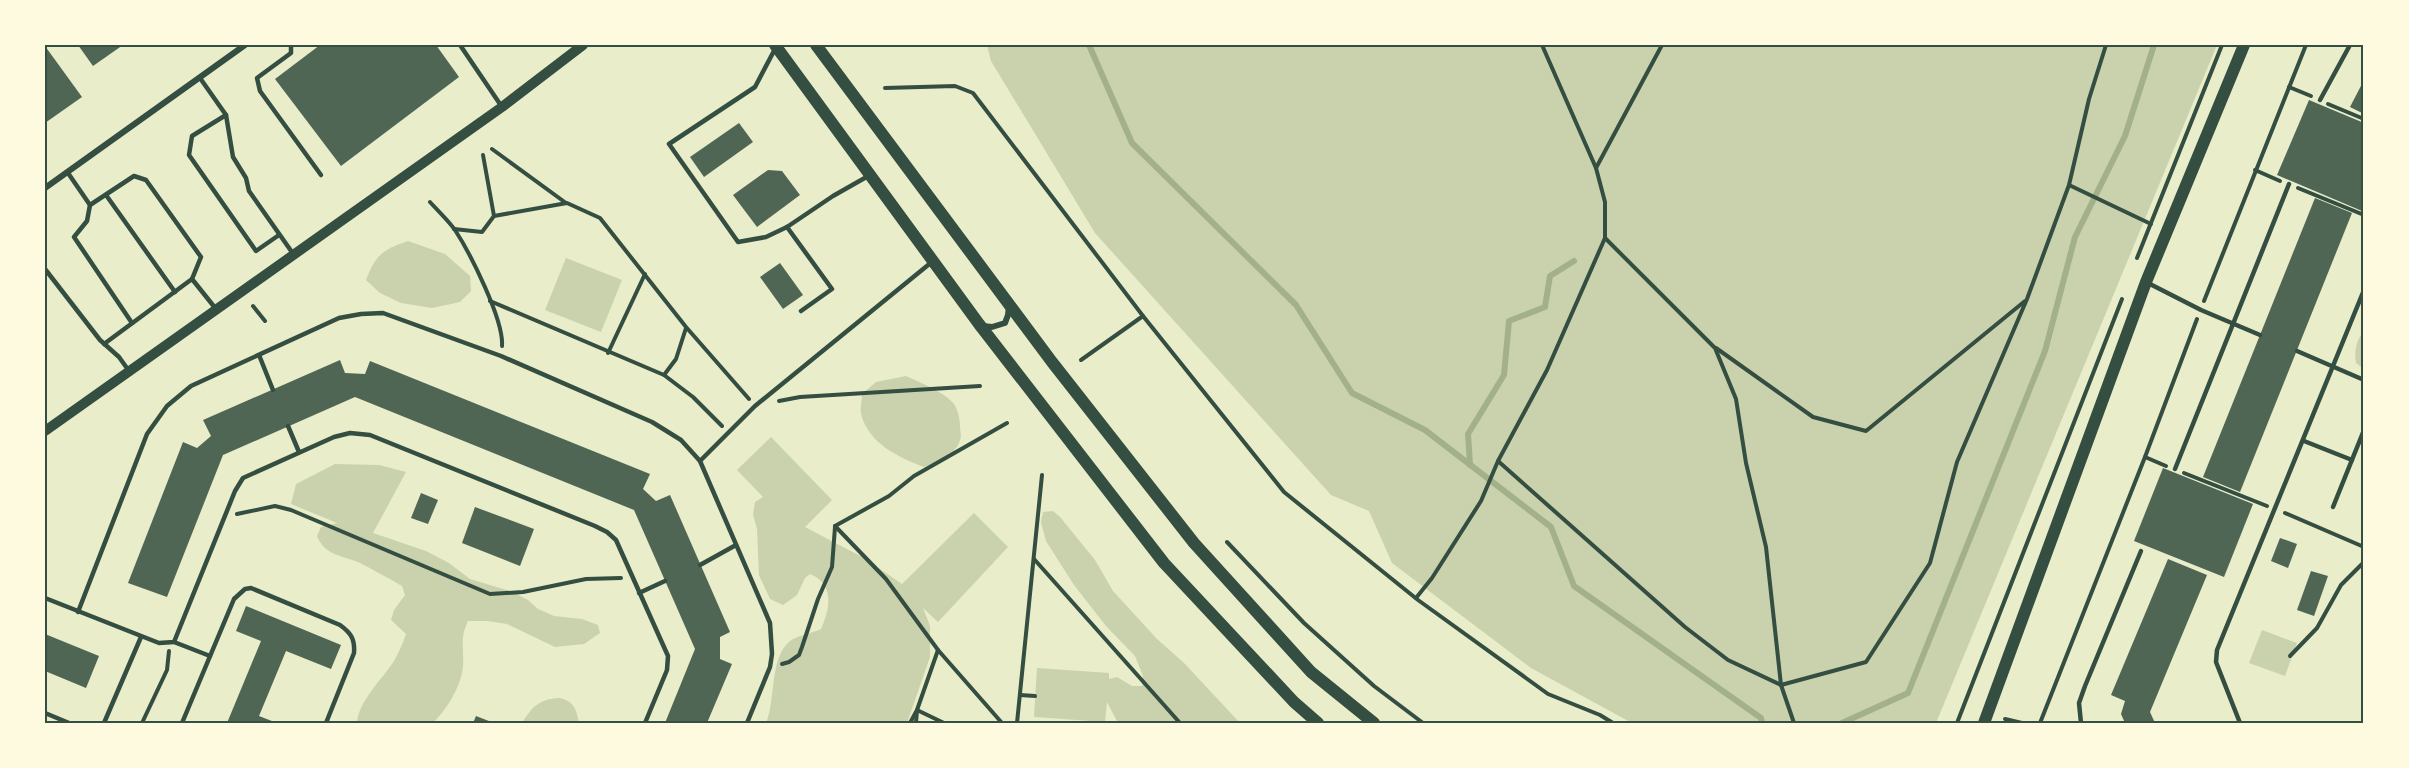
<svg xmlns="http://www.w3.org/2000/svg" width="2409" height="768" font-family="Mulish,sans-serif">
	<rect width="100%" height="100%" fill="#e9edc9"/>
	<g fill="#cad2ad">
		<polygon points="987,45 2217,45 1936,723 1632,723 1531,668 1392,563 1369,511 1331,495 1095,233 991,61"/>
		<path d="M408,241l37,13 25,22 1,15 -11,11 -28,6 -31,-5 -21,-10 -14,-13c9,-25 18,-31 42,-39z"/>
		<polygon points="566,258 622,280 601,332 545,310"/>
		<path d="M2364,331v38l-8,-6c-2,-12 0,-23 8,-32z"/>
		<path d="M906,376c13,6 40,17 48,28 4,6 6,16 6,22 0,4 2,11 0,14 -3,14 -24,23 -36,27 -24,-9 -57,-24 -63,-54 -1,-5 1,-13 1,-19l14,-12z"/>
		<path d="M771,437l61,63 -27,27 59,31 38,26 72,-71 34,34 -70,75 -15,-14 7,18v31l-23,66h-141c10,-23 3,-65 24,-82 6,-5 23,-8 31,-12 9,-20 14,-45 -11,-55l-5,4 -8,17 -14,10 -13,-6 -11,-24 -2,-46 -4,-14 2,-13 8,-5 -26,-27z"/>
		<path d="M335,464l44,1 27,7 -33,61 53,18 23,12 21,16 43,13 15,8 10,9 16,7 28,3 16,6 2,8 -16,11 -29,3 -48,-23 -20,-3h-19c-10,20 -2,33 -6,52 -4,18 -16,37 -29,50h-76c1,-21 26,-45 37,-62 5,-9 9,-18 12,-27l-15,-14 3,-10 11,-15 -3,-9c-14,-8 -28,-16 -42,-23 -18,-8 -35,-7 -43,-27l4,-9 16,-4 -46,-19 5,-20z"/>
		<polygon points="1053,511 1060,517 1095,560 1113,591 1157,639 1184,663 1240,723 1118,723 1107,702 1105,722 1034,717 1037,668 1109,673 1109,679 1117,677 1132,686 1142,686 1143,676 1135,656 1106,626 1074,585 1046,541 1041,522 1043,512"/>
		<polygon points="2262,630 2297,643 2285,676 2249,663"/>
		<path d="M559,698c15,3 17,11 20,25h-57c10,-16 17,-24 37,-25z"/>
	</g>
	<g fill="none" stroke-linecap="round" stroke-linejoin="round">
		<g stroke="#a3b18a" stroke-width="6">
			<polyline points="1089,45 1132,143 1296,305 1352,393 1425,430 1551,527 1574,586 1761,718 1762,723"/>
			<polyline points="1470,465 1468,434 1504,375 1509,321 1545,307 1550,276 1574,261"/>
			<polyline points="1842,723 1908,693 2045,351 2075,237 2125,136 2154,45"/>
		</g>
	</g>
	<g fill="#4f6655">
		<polygon points="78,45 123,45 93,66"/>
		<polygon points="320,45 436,45 459,77 341,166 275,79"/>
		<polygon points="45,46 82,97 45,123"/>
		<polygon points="2364,80 2364,114 2350,107"/>
		<polygon points="2309,100 2364,123 2364,207 2362,211 2277,175"/>
		<polygon points="739,123 753,142 704,177 690,157"/>
		<polygon points="768,170 782,171 800,195 757,227 733,195"/>
		<polygon points="2315,198 2352,213 2240,492 2203,477"/>
		<polygon points="780,263 803,295 783,309 760,277"/>
		<polygon points="340,360 345,373 365,374 370,361 650,474 643,489 656,501 670,495 730,632 720,637 720,659 732,664 707,723 665,723 695,649 634,510 355,397 223,455 167,597 128,583 183,442 197,448 211,436 203,420"/>
		<polygon points="2163,468 2253,504 2224,577 2134,541"/>
		<polygon points="421,493 438,500 428,524 411,518"/>
		<polygon points="475,507 534,529 520,566 462,543"/>
		<polygon points="2280,538 2297,544 2288,568 2271,561"/>
		<polygon points="2168,559 2207,575 2150,712 2155,723 2125,723 2121,714 2125,701 2111,695"/>
		<polygon points="2311,571 2328,576 2314,616 2297,610"/>
		<polygon points="246,606 341,645 331,669 286,651 259,716 277,723 227,723 261,641 236,631"/>
		<polygon points="45,634 99,656 86,688 45,671"/>
		<polygon points="476,716 494,723 473,723"/>
	</g>
	<g fill="none" stroke-linecap="round" stroke-linejoin="round">
		<g stroke="#344e41" stroke-width="4">
			<polyline points="2289,87 2311,96"/>
			<polyline points="885,88 955,86 973,93 1143,316 1284,492 1418,600 1548,694 1600,715 1613,723"/>
			<polyline points="2328,104 2364,119"/>
			<polyline points="492,149 566,203"/>
			<polyline points="483,155 494,216"/>
			<polyline points="1596,168 1662,45"/>
			<polyline points="2255,170 2280,181"/>
			<polyline points="2069,185 2151,224"/>
			<polyline points="2298,188 2364,215"/>
			<path d="M430,202c8,9 18,18 25,28 15,23 49,90 47,116"/>
			<polyline points="454,229 482,232 494,216 567,203 600,218 686,327 749,399"/>
			<polyline points="1605,238 1715,348 1736,399 1746,463 1766,547 1781,685 1794,723"/>
			<polyline points="2137,258 2222,45"/>
			<polyline points="490,301 664,375 693,397 722,426"/>
			<polyline points="2204,301 2306,45"/>
			<polyline points="253,306 265,321"/>
			<polyline points="1716,348 1813,417 1866,431 2025,301"/>
			<polyline points="608,353 645,274"/>
			<polyline points="1081,360 1143,316"/>
			<polyline points="664,375 676,359 686,328"/>
			<polyline points="779,401 800,397 980,386"/>
			<polyline points="2145,457 2166,466"/>
			<polyline points="1498,461 1685,627 1728,660 1781,685 1866,662 1930,563 1957,462 2027,299 2069,185 2089,99 2106,45"/>
			<polyline points="2184,473 2267,506"/>
			<polyline points="2285,513 2364,547"/>
			<polyline points="237,514 275,506 291,510 490,594 523,592 586,579 621,578"/>
			<polyline points="835,526 886,579 938,650 1002,723"/>
			<polyline points="835,526 889,496 914,476 1007,423"/>
			<polyline points="1227,542 1304,623 1374,686 1423,723"/>
			<polyline points="1034,559 1180,723"/>
			<polyline points="1416,598 1432,578 1481,501 1498,461 1547,370 1605,238 1605,202 1596,168 1542,45"/>
			<polyline points="2290,656 2317,628 2341,585 2364,562"/>
			<polyline points="782,664 789,662 799,655 802,647 818,599 832,567 835,527"/>
			<polyline points="1020,695 1035,696"/>
			<polyline points="2005,719 2022,723"/>
			<polyline points="142,723 167,670 169,651"/>
			<polyline points="910,723 917,710 944,723"/>
			<polyline points="916,723 917,710 938,650"/>
			<polyline points="1017,723 1042,475"/>
			<polyline points="1957,723 2122,299"/>
			<polyline points="2040,723 2145,457 2197,319"/>
		</g>
		<g stroke="#344e41" stroke-width="4.5">
			<polyline points="291,45 291,53 257,78 260,91 321,175"/>
			<polyline points="460,45 502,107"/>
			<polyline points="775,49 755,87 669,144 738,242 766,237 787,227 833,196 870,175"/>
			<polyline points="200,78 226,115 233,157 246,178 249,191 294,255"/>
			<polyline points="2320,100 2350,45"/>
			<polyline points="226,115 192,136 189,155 256,251 279,235"/>
			<polyline points="68,173 90,205 87,221 74,237 132,323"/>
			<polyline points="106,195 175,292"/>
			<polyline points="90,205 134,176 146,180 201,257 192,279"/>
			<polyline points="787,227 832,289 801,311"/>
			<polyline points="45,269 100,340 119,357 129,371"/>
			<polyline points="2146,282 2201,310 2260,335"/>
			<polyline points="104,344 192,279 216,309"/>
			<polyline points="2297,351 2364,380"/>
			<polyline points="259,355 273,390"/>
			<polyline points="288,426 299,452"/>
			<polyline points="2304,441 2352,460"/>
			<polyline points="700,461 755,406 933,261"/>
			<polyline points="2175,469 2289,184"/>
			<polyline points="2333,507 2364,430"/>
			<polyline points="700,565 736,545"/>
			<polyline points="639,593 665,581"/>
			<polyline points="45,598 159,643 174,642 235,491 243,478 334,437 350,433 370,435 595,526 607,532 616,540 668,656 667,670 645,723"/>
			<polyline points="78,612 147,434 167,406 191,386 339,318 361,314 383,313 501,356 652,422 681,440 700,461 770,623 772,654 770,667 747,723"/>
			<polyline points="174,642 210,656"/>
			<polyline points="45,713 69,723"/>
			<polyline points="104,723 141,637"/>
			<path d="M182,723l52,-124 11,-10 6,-1 89,37c11,8 15,14 14,28l-28,70"/>
			<polyline points="2081,723 2079,703 2085,686 2141,551"/>
			<polyline points="2240,723 2216,662 2217,650 2364,290"/>
		</g>
		<g stroke="#344e41" stroke-width="6">
			<polyline points="45,188 245,45"/>
			<polyline points="983,326 992,327 1005,323 1008,315 1009,306"/>
		</g>
		<polyline stroke="#344e41" stroke-width="10" points="45,431 502,107 583,45"/>
		<g stroke="#344e41" stroke-width="12">
			<polyline points="775,45 979,324 1164,563 1294,702 1318,723"/>
			<polyline points="816,45 1052,362 1194,543 1311,672 1374,723"/>
			<polyline points="1984,723 2146,282 2244,45"/>
		</g>
	</g>
	<rect width="2409" height="768" fill="none" stroke="#fefae0" stroke-width="93"/>
	<rect x="46" y="46" width="2316" height="676" fill="none" stroke="#344e41" stroke-width="2"/>
</svg>
